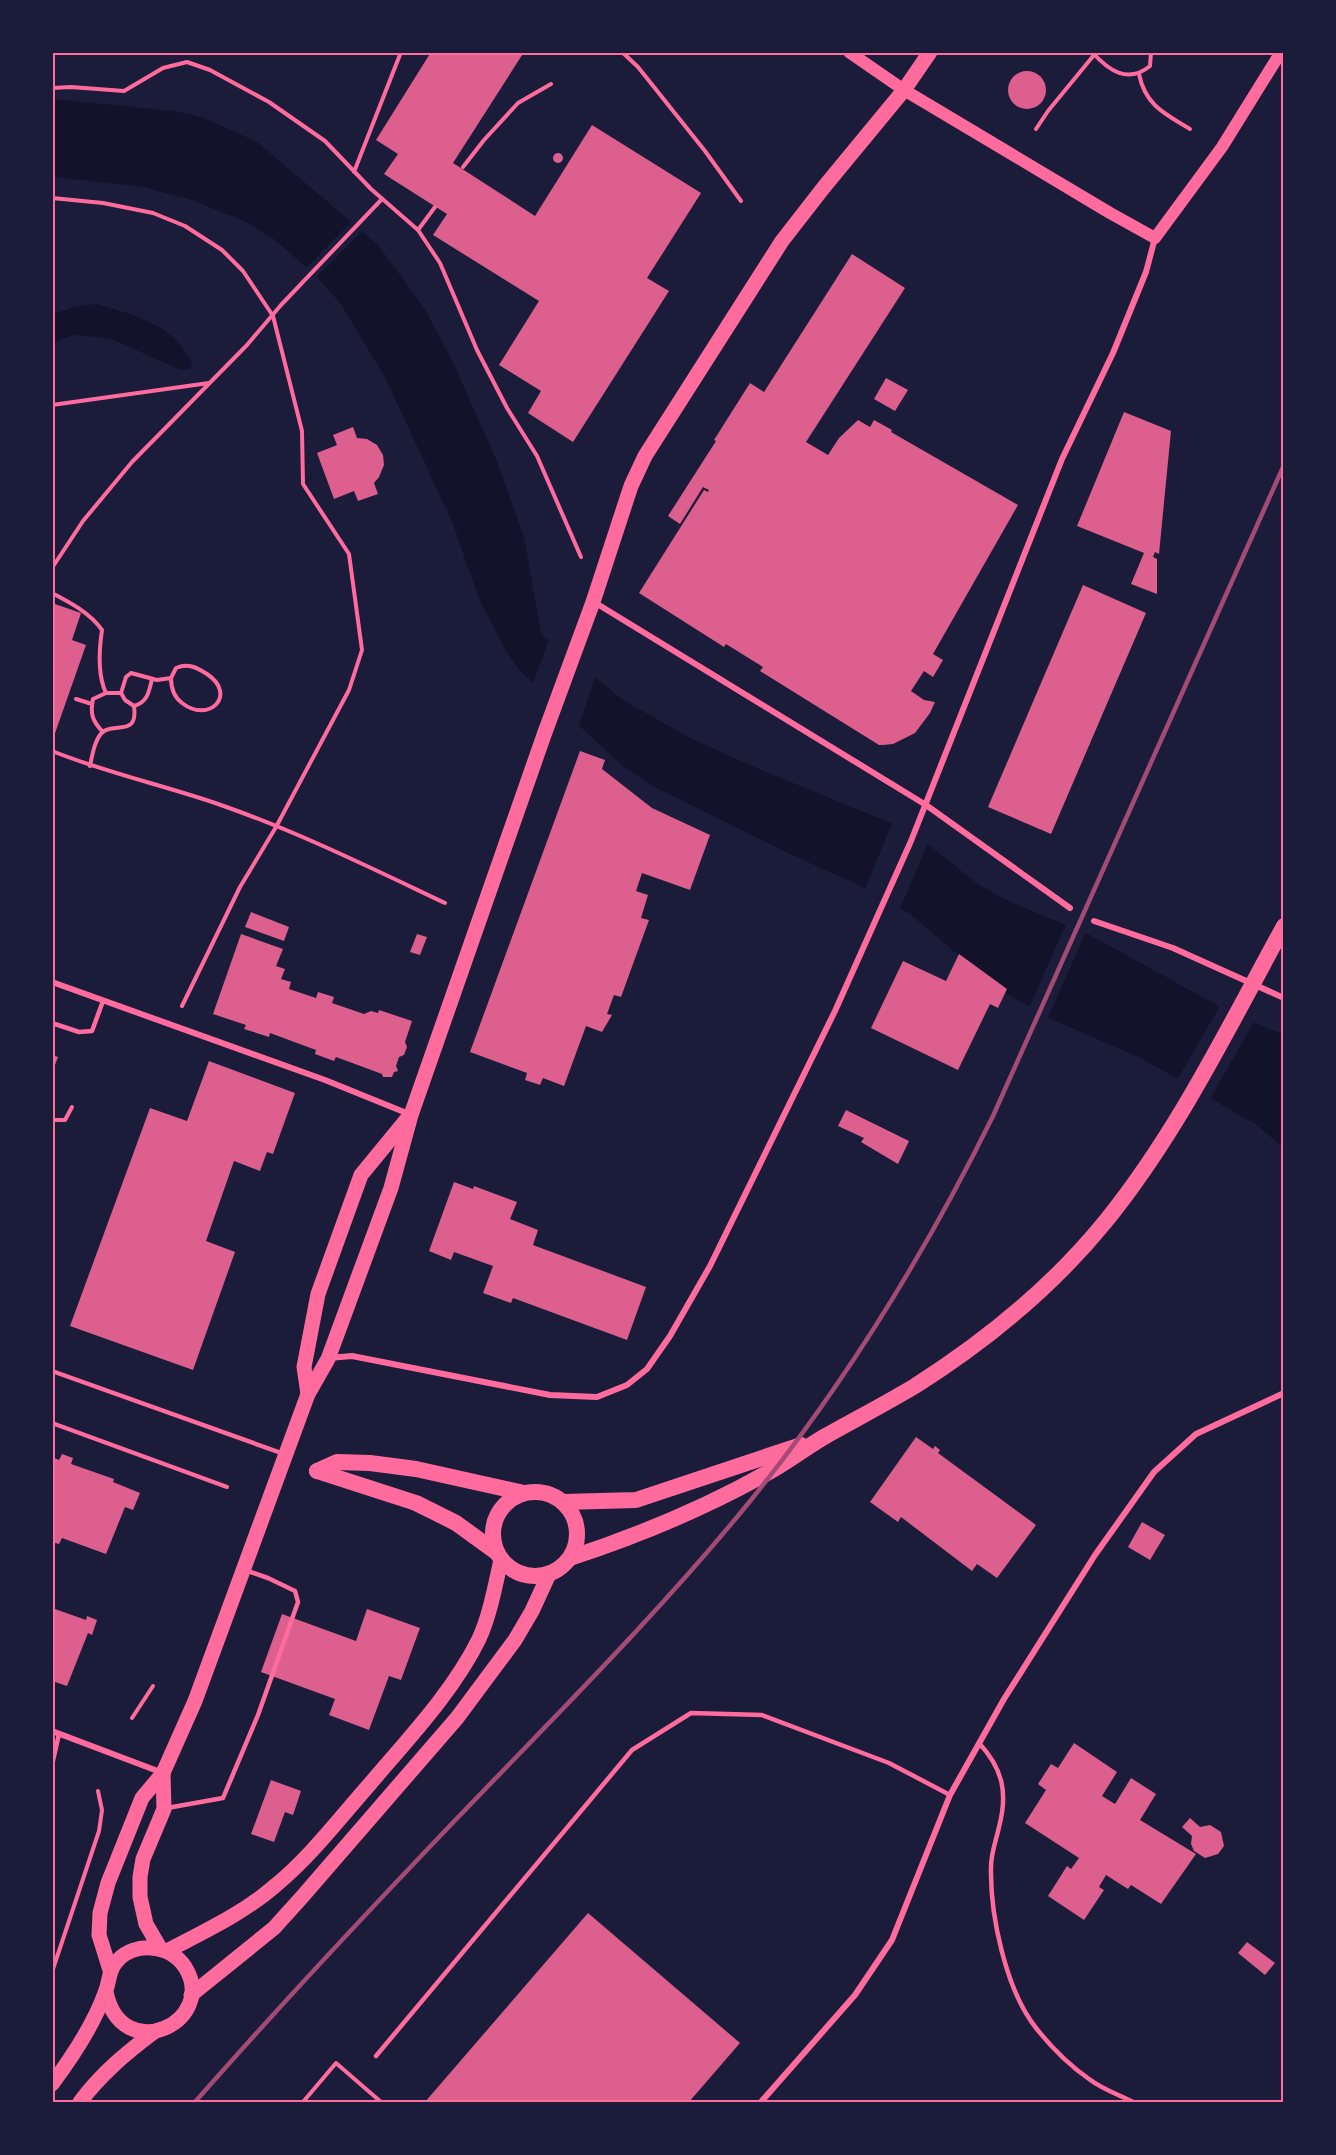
<svg xmlns="http://www.w3.org/2000/svg" width="1336" height="2155" font-family="Figtree,sans-serif">
	<rect width="100%" height="100%" fill="#1b1b3a"/>
	<g fill="#12122b">
		<polygon points="53,99 173,111 202,117 257,142 377,244 425,309 455,367 496,459 524,537 541,634 623,700 688,737 749,765 893,824 924,841 979,885 1010,902 1088,934 1224,1009 1269,1029 1283,1034 1283,1147 1255,1124 1141,1058 1047,1017 997,988 909,913 861,886 790,854 653,786 623,766 520,671 509,656 479,599 453,524 385,377 341,304 316,276 274,239 242,220 189,199 139,186 53,177"/>
		<path d="M96,304c28,8 61,16 82,38 5,6 9,14 14,20l-2,7 -9,1 -72,-32 -36,-3 -20,8v-29l22,-7z"/>
	</g>
	<g fill="#1b1b3a">
		<polygon points="353,220 364,229 315,279 304,270"/>
		<polygon points="550,637 596,674 578,728 532,686"/>
		<polygon points="893,821 929,841 899,911 864,891"/>
		<polygon points="1067,922 1087,930 1047,1020 1028,1010"/>
		<polygon points="1221,1004 1255,1020 1209,1101 1176,1082"/>
	</g>
	<g fill="#dd5f8e">
		<polygon points="431,52 524,52 453,163 535,216 592,125 701,193 647,278 669,291 573,442 528,413 541,391 499,365 539,301 433,235 447,214 384,174 398,154 376,140"/>
		<circle cx="1027" cy="90" r="19"/>
		<circle cx="558" cy="158" r="5"/>
		<polygon points="852,254 905,288 806,442 828,455 839,438 858,420 870,427 874,420 892,430 891,432 1018,505 933,654 943,660 933,677 924,671 911,691 924,700 935,702 930,713 915,733 893,744 883,745 879,745 760,671 763,667 726,644 724,647 639,593 704,490 708,492 709,490 703,487 680,524 668,516 716,441 714,440 750,383 764,392"/>
		<polygon points="886,378 908,390 895,411 874,399"/>
		<polygon points="1124,412 1171,431 1159,554 1155,552 1153,557 1157,559 1157,594 1131,584 1144,553 1077,526"/>
		<polygon points="353,427 357,438 367,439 377,445 383,455 384,465 379,477 374,483 378,494 358,501 354,491 334,499 317,453 337,445 333,435"/>
		<polygon points="1083,585 1146,613 1051,834 988,807"/>
		<polygon points="52,603 81,613 72,640 86,645 53,739"/>
		<polygon points="580,751 605,760 602,769 652,808 710,835 690,890 642,873 636,891 648,895 641,918 649,920 621,997 614,995 607,1014 612,1015 602,1032 586,1026 564,1086 543,1078 540,1085 525,1080 527,1073 470,1052"/>
		<polygon points="251,912 289,927 284,941 245,927"/>
		<polygon points="241,934 283,949 276,966 285,969 281,979 291,982 289,989 316,998 318,992 334,997 332,1003 364,1014 371,1011 378,1013 379,1010 412,1021 405,1042 407,1047 404,1055 399,1057 396,1066 398,1071 394,1072 392,1077 383,1077 382,1074 336,1057 334,1061 315,1054 316,1050 270,1033 269,1037 244,1029 246,1025 213,1014"/>
		<polygon points="417,934 427,937 420,955 410,952"/>
		<polygon points="959,954 1007,989 998,1008 990,1004 958,1070 871,1028 903,961 946,981"/>
		<polygon points="52,1055 58,1057 53,1070 52,1070"/>
		<polygon points="209,1061 295,1093 273,1154 267,1152 260,1171 234,1161 206,1241 235,1252 193,1370 70,1326 150,1108 187,1121"/>
		<polygon points="846,1110 909,1141 898,1164 861,1142 864,1138 838,1126"/>
		<polygon points="454,1182 473,1189 474,1186 517,1202 510,1219 538,1230 533,1245 646,1287 627,1340 513,1298 511,1303 483,1293 493,1266 454,1252 451,1260 429,1251"/>
		<polygon points="916,1437 933,1449 935,1446 940,1450 938,1453 1036,1525 997,1578 977,1564 972,1571 901,1517 898,1522 870,1502"/>
		<polygon points="62,1454 73,1458 71,1464 114,1479 113,1482 140,1493 133,1510 125,1507 106,1554 62,1538 59,1544 52,1542 52,1457 59,1460"/>
		<polygon points="1142,1522 1165,1535 1150,1560 1128,1547"/>
		<polygon points="52,1608 86,1620 87,1616 97,1620 92,1635 88,1633 67,1686 52,1681"/>
		<polygon points="367,1609 420,1628 401,1680 389,1676 369,1730 329,1715 335,1699 261,1672 282,1614 356,1641"/>
		<polygon points="1074,1743 1117,1772 1102,1796 1115,1804 1131,1778 1156,1794 1140,1820 1196,1854 1161,1904 1131,1885 1128,1889 1106,1875 1099,1887 1104,1890 1084,1920 1048,1896 1067,1866 1071,1869 1079,1858 1025,1823 1046,1790 1038,1784 1051,1764 1058,1768"/>
		<polygon points="271,1780 301,1791 293,1815 285,1812 274,1842 251,1834"/>
		<polygon points="1190,1818 1200,1827 1210,1825 1221,1832 1224,1846 1218,1854 1205,1858 1194,1851 1191,1844 1192,1836 1182,1827"/>
		<polygon points="588,1913 740,2043 689,2102 425,2102"/>
		<polygon points="1247,1942 1275,1963 1265,1975 1238,1953"/>
	</g>
	<g fill="none" stroke-linecap="round" stroke-linejoin="round">
		<g stroke="#ff6b9d" stroke-width="4">
			<polyline points="622,52 638,67 705,151 741,201"/>
			<path d="M1092,52c17,19 36,32 58,14l1,-14"/>
			<path d="M1139,74c6,31 26,40 51,55"/>
			<polyline points="52,88 71,87 124,91 163,68 187,62 210,70 269,102 325,141 371,189 418,230 440,263 477,350 507,408 537,456 581,557"/>
			<polyline points="1036,129 1048,111 1094,55"/>
			<polyline points="463,167 484,140 518,103 551,84"/>
			<polyline points="354,172 401,52"/>
			<polyline points="52,198 103,203 153,213 185,226 222,250 243,271 273,316 302,431 303,484 349,554 362,650 349,690 276,827 240,887 182,1006"/>
			<polyline points="418,230 435,207"/>
			<polyline points="52,405 209,383"/>
			<polyline points="52,568 83,521 132,462 247,345 281,305 382,199"/>
			<path d="M52,593c19,10 38,20 50,37 -3,20 -5,44 4,63"/>
			<path d="M121,693l5,-16 5,-4 26,7 14,-2c0,10 3,19 11,25 27,21 56,-8 25,-29 -11,-7 -19,-11 -31,-6l-5,10"/>
			<polyline points="76,699 92,704"/>
			<path d="M134,706c14,-4 15,-15 18,-27"/>
			<path d="M52,751c55,22 111,34 166,53 78,27 153,64 227,99"/>
			<path d="M90,766c2,-10 5,-29 14,-35 13,-8 34,5 30,-25l-9,-6 -4,-7h-15l-13,6c-3,14 -1,22 10,33"/>
			<polyline points="52,1120 65,1120 72,1107"/>
			<polyline points="52,1423 227,1487"/>
			<polyline points="132,1718 153,1686"/>
			<polyline points="52,1972 99,1831 102,1810 98,1791"/>
			<polyline points="303,2102 336,2063 381,2102"/>
		</g>
		<g stroke="#ff6b9d" stroke-width="4.5">
			<polyline points="52,1023 79,1032 92,1031 103,1001"/>
			<polyline points="52,1371 284,1454"/>
			<path d="M979,1743c24,26 29,50 20,84 -3,14 -8,26 -8,40 -1,49 15,123 45,161 15,19 33,37 53,51 13,10 30,16 44,23"/>
			<polyline points="52,1765 59,1734"/>
			<polyline points="167,1808 223,1798 258,1715 298,1602 295,1591 268,1578 245,1570"/>
			<polyline points="376,2056 632,1750 691,1713 762,1715 889,1763 950,1795"/>
		</g>
		<g stroke="#ff6b9d" stroke-width="6">
			<polyline points="594,602 926,805 1070,908"/>
			<polyline points="1094,921 1173,948 1284,998"/>
			<polyline points="52,982 325,1080 409,1114"/>
			<polyline points="329,1358 352,1356 550,1395 597,1397 627,1385 647,1369 670,1336 710,1266 835,1011 911,841 1062,459 1113,353 1146,272 1155,238"/>
			<polyline points="52,1731 163,1773"/>
			<polyline points="761,2102 855,1995 892,1940 950,1795 1004,1699 1095,1555 1154,1472 1196,1434 1284,1393"/>
		</g>
		<polyline stroke="#ff6b9d" stroke-width="12" points="849,52 904,90 1110,213 1155,238 1222,147 1281,52"/>
		<g stroke="#ff6b9d" stroke-width="15">
			<polyline points="308,1394 304,1367 318,1294 361,1175 407,1119"/>
			<polyline points="160,1948 146,1924 140,1897 140,1877 143,1859 164,1809 163,1773"/>
			<path d="M167,1951c38,-20 77,-38 109,-66 35,-29 63,-66 93,-100 38,-45 84,-93 110,-146 11,-24 16,-53 22,-79"/>
			<polyline points="110,1970 99,1935 100,1913 108,1883 142,1798 163,1773 195,1701 308,1394 328,1359 391,1188 411,1115 544,735 593,602 631,486 645,456 782,241 824,187 904,90 930,52"/>
			<polyline points="191,1995 274,1928 302,1897 457,1718 515,1640 532,1611 549,1574"/>
			<path d="M52,2084c21,-28 41,-58 53,-91 5,-12 3,-23 13,-33 8,-9 21,-13 33,-12 14,1 26,7 34,19 34,54 -63,101 -79,25"/>
			<path d="M80,2102c21,-28 46,-49 74,-70"/>
		</g>
		<g stroke="#ff6b9d" stroke-width="16">
			<polyline points="317,1471 337,1462 370,1463 416,1469 524,1493"/>
			<polyline points="317,1471 416,1503 456,1523 496,1552"/>
			<circle cx="535" cy="1534" r="42"/>
			<polyline points="563,1502 636,1500 801,1445"/>
			<path d="M570,1558c70,-23 140,-52 204,-89 17,-10 33,-22 50,-32 30,-17 61,-33 91,-51 71,-45 137,-99 190,-164 73,-90 123,-194 179,-296"/>
		</g>
		<path stroke="#a44b75" stroke-width="4.5" d="M195,2102c80,-91 163,-180 247,-268 105,-110 213,-216 309,-334 95,-118 175,-248 242,-384l291,-651"/>
	</g>
	<rect width="1336" height="2155" fill="none" stroke="#1b1b3a" stroke-width="108"/>
	<rect x="54" y="54" width="1228" height="2047" fill="none" stroke="#ff6b9d" stroke-width="2"/>
</svg>
